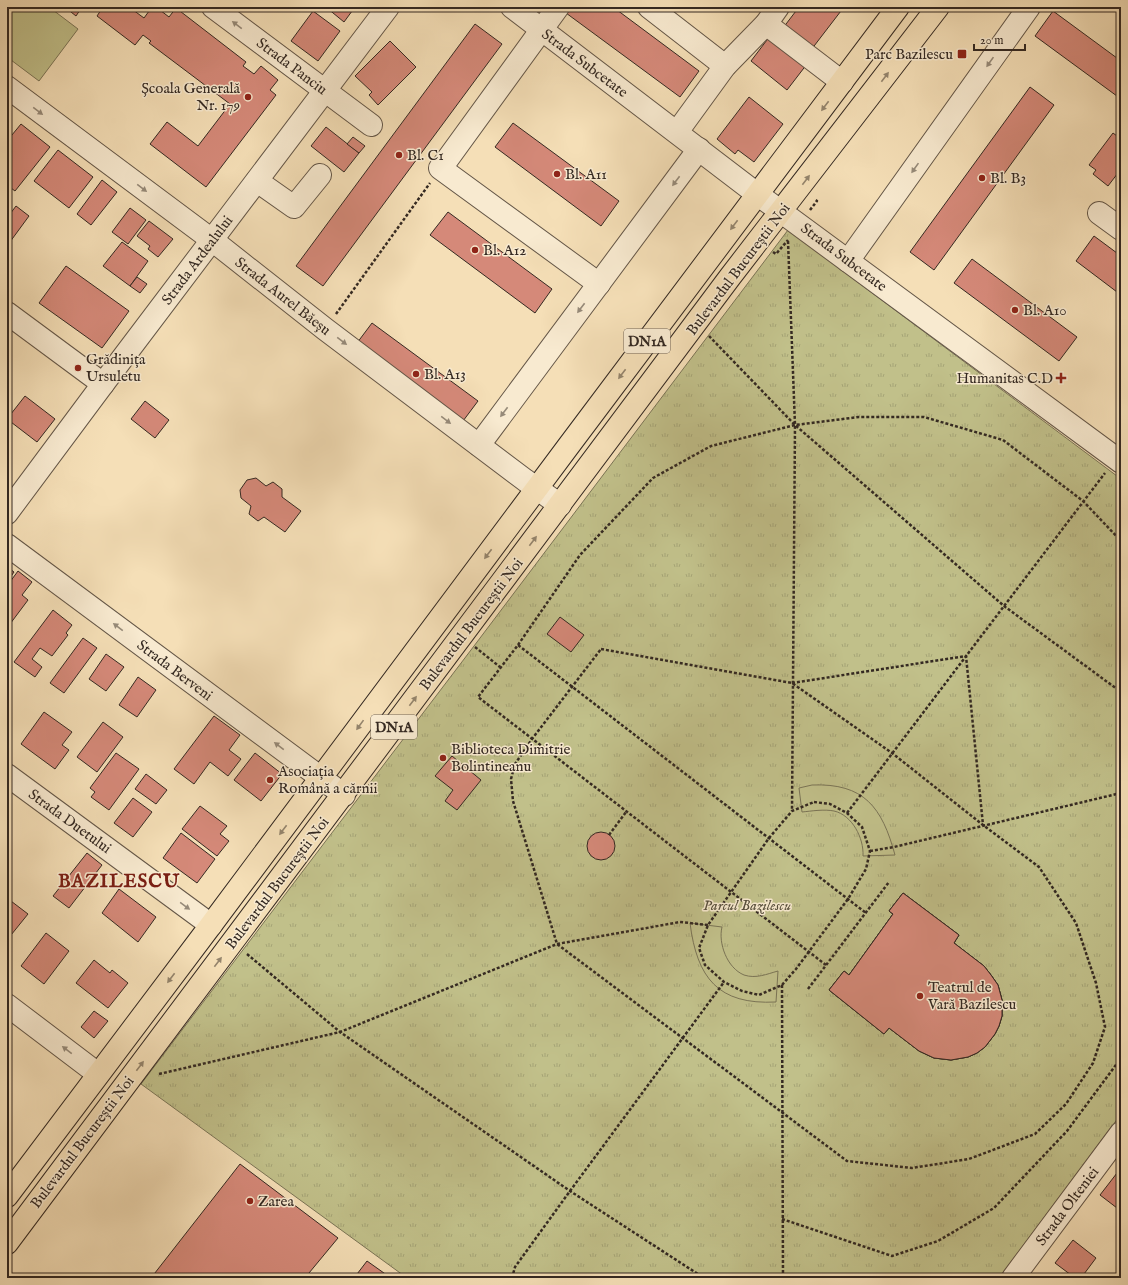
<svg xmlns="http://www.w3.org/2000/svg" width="1128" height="1285" font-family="'IM FELL English',serif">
	<defs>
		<pattern id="park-tufts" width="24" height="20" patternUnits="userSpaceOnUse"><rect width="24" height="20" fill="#c1c08a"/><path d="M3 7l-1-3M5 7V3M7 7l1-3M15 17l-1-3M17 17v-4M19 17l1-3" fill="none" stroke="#a6a577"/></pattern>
	</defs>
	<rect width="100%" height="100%" fill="#f5dfb7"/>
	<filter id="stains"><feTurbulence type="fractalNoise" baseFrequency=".005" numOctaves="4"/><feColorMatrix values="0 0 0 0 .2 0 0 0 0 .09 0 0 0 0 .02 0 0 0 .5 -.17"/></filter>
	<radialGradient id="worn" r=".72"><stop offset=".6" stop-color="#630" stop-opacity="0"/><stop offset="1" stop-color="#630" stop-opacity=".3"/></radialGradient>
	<polygon fill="url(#park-tufts)" stroke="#7a7456" points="788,230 1121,479 1121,1114 999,1278 407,1278 141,1084 474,646"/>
	<g fill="#c1c08a" stroke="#7a7456">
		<polygon points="7,7 49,7 78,29 39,81 7,57"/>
		<path d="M812,785c52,-2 70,22 83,70l-32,1c1,-18 -11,-41 -29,-45 -10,-2 -22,0 -32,1l-3,-24z"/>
		<path d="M690,923l32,4c-4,16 5,41 22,48 12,4 23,-1 34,-4l-2,31c-58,3 -79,-24 -86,-79z"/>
	</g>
	<g fill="#d58979" stroke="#342922" fill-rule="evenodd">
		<polygon points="67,7 82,7 76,16 66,8"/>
		<polygon points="103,7 129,7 144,18 152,7 156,7 169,17 176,8 246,62 243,66 254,74 261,66 278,80 270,90 276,95 206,187 150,144 167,122 198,146 230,104 149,43 151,41 143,35 135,45 97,16"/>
		<polygon points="327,7 355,7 344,22 327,8"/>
		<polygon points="570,7 613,7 699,71 680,97 566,13"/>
		<polygon points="799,7 844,7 811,50 783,28"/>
		<polygon points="313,11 340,31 318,61 291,41"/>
		<polygon points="1053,11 1121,61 1121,99 1035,36"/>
		<polygon points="475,24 502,44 323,286 296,266"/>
		<polygon points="770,36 807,64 787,90 751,61"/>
		<polygon points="390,41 416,67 378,105 369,95 372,92 355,76"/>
		<polygon points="1030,87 1054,105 934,270 910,252"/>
		<polygon points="749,97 783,124 754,162 738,150 735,154 717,139"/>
		<polygon points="513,123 619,201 601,226 495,147"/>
		<polygon points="21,124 50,147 15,191 7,185 7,141"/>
		<polygon points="326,127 359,153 344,172 311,146"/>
		<polygon points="1113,133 1121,139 1121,169 1108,186 1093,174 1096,170 1089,165"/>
		<polygon points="353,137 365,146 359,153 347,144"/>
		<polygon points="58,150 93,177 69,208 34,181"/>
		<polygon points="102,180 117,192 91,225 77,214"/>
		<polygon points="16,206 29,216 7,246 7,218"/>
		<polygon points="130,208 146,220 128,244 112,232"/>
		<polygon points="448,212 552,289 535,313 430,235"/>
		<polygon points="149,221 173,239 158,257 148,249 150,246 137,236"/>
		<polygon points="1094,236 1121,256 1121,295 1076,261"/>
		<polygon points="122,242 148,261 130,286 103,266"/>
		<polygon points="972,259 1077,337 1059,361 954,283"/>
		<polygon points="66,266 129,311 102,348 39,303"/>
		<polygon points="137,277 147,284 140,293 130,286"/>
		<polygon points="372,323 478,401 460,425 354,347"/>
		<polygon points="25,396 55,419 37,442 7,419"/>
		<polygon points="145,401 169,420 155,438 131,419"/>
		<polygon points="256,478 266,486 273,482 282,489 282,497 301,511 285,532 264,517 258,521 249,514 251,506 241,498 240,490 247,480"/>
		<polygon points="7,567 14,572 7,582"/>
		<polygon points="18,571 32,582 22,595 28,600 7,628 7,586"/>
		<polygon points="53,610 72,625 66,633 68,635 52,656 40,648 32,659 42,667 35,677 14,662"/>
		<polygon points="560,617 584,635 571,652 547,634"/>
		<polygon points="83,638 97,648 64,693 50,683"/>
		<polygon points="106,654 124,667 106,691 89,679"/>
		<polygon points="138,677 156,690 137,717 119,705"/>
		<polygon points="44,712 72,732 62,745 69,750 55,769 21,744"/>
		<polygon points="214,716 240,735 229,750 241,759 228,776 210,762 194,784 174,769"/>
		<polygon points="103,722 123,737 97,772 77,757"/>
		<polygon points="116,753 139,769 109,810 91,797 95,792 90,788"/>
		<polygon points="255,753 282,774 261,801 234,780"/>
		<polygon points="452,756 481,780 457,810 445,801 453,790 435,776"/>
		<polygon points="146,774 167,790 156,804 135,789"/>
		<polygon points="133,798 152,812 133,837 114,823"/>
		<polygon points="200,806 227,826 220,834 229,841 217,856 182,829"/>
		<circle cx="601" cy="846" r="14"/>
		<polygon points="181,833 215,859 197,883 163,858"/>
		<polygon points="87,853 102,865 69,908 53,896"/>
		<polygon points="119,889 156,917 138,942 102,913"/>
		<path d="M903,893l56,42 -5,8 30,23 7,9 7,10 4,15v16l-3,10 -4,8 -10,13 -8,6 -9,4 -17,3 -17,-2 -15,-7 -30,-23 -5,6 -55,-44 15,-19 5,4 44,-61 -4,-3zM949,956l25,18 6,7 4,9 3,13 -2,14 -5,11 -9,9 -11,6 -13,3 -13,-2 -11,-6 -24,-19z"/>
		<polygon points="903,893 959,935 954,943 984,966 991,975 998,985 1002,1000 1002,1016 999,1026 995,1034 985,1047 977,1053 968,1057 951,1060 934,1058 919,1051 889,1028 884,1034 829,990 844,971 849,975 893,914 889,911"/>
		<polygon points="903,893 959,935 954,943 984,966 991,975 998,985 1002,1000 1002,1016 999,1026 995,1034 985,1047 977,1053 968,1057 951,1060 934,1058 919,1051 889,1028 884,1034 829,990 844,971 849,975 893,914 889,911"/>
		<polygon points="7,898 28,914 7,940"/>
		<polygon points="46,933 69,951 44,984 21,966"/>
		<polygon points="94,960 110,973 112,970 128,983 108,1008 76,983"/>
		<polygon points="94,1011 108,1021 94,1038 81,1027"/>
		<polygon points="240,1164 338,1238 309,1273 313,1276 312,1278 151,1278"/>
		<polygon points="1117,1173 1121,1176 1121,1203 1117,1208 1100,1195"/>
		<polygon points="1073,1240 1096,1258 1081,1278 1075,1278 1055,1263"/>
		<polygon points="367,1261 391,1278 354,1278"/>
	</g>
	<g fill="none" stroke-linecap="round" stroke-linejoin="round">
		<defs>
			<g id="minor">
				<polyline points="213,7 371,125"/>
				<polyline points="512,7 757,194 1121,462"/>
				<polyline points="649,7 725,66"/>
				<polyline points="766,24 842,82"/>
				<polyline points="7,87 212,240 325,329 525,480 560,505"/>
				<polyline points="677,132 725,66 766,24 778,7"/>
				<polyline points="444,164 558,7"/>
				<polyline points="440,168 599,284"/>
				<polyline points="257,181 294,207 320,175"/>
				<polyline points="1099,213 1121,229"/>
				<polyline points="848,261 1029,7"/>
				<polyline points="7,313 103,384"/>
				<polyline points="479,445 699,149"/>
				<polyline points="7,513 103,384 388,7"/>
				<polyline points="7,545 344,795"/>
				<polyline points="7,775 211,925"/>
				<polyline points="7,1005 98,1074"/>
				<polyline points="1013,1278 1121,1133"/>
			</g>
			<g id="major">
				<polyline points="7,1196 211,925 567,448 898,7"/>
				<polyline points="7,1243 730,277 938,7"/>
			</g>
		</defs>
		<use href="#minor" stroke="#645647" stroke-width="24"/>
		<use href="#major" stroke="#342922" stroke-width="24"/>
		<g stroke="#342922" stroke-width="2.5" stroke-dasharray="3 2" stroke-linecap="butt">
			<polyline points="810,210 817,201 814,199"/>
			<polyline points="788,241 795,425 792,811"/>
			<polyline points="773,252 776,254 788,240"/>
			<polyline points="336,314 430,183"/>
			<polyline points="709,336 795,425 1004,606 1121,692"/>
			<polyline points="518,645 580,555 653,478 711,446 795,425 859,417 924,417 1003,440 1083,501 1121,541"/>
			<polyline points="475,647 500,667"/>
			<polygon points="601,649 792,683 892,753 983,825 1039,867 1076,923 1096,983 1105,1027 1093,1063 1066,1104 1035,1134 969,1159 912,1168 847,1161 557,944 513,801 511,779 515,764 532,739"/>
			<polyline points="792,683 966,656 983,825"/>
			<polygon points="814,802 830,804 847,813 862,827 870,851 866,869 848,899 796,969 782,985 759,995 742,991 724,982 705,965 699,948 708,925 769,838 792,811"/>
			<polyline points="847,813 1105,473"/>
			<polyline points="609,835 626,812"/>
			<polyline points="870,851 894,847 1121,793"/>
			<polyline points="247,954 340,1032 570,1191 704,1278"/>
			<polyline points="826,965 478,697 518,645 866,913"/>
			<polyline points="782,985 783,1278"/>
			<polyline points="808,989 889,882"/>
			<polyline points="159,1074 340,1032 557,944 680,922 708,925"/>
			<polyline points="782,1219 892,1256 938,1241 994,1208 1067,1131 1121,1058"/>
			<polyline points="512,1278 515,1267 570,1191 724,982"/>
		</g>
		<use href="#minor" stroke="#f8ead0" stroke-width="22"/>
		<use href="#major" stroke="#f5dfb7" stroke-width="22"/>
	</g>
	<defs><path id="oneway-solid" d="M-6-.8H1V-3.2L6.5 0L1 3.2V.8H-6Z"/></defs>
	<g fill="#968a79">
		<use href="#oneway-solid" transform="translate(237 25) rotate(-143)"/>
		<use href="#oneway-solid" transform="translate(990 62) rotate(125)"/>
		<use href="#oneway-solid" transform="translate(38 111) rotate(37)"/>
		<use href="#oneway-solid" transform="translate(915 168) rotate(125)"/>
		<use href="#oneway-solid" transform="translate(676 181) rotate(127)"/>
		<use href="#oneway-solid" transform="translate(142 188) rotate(37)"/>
		<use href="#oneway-solid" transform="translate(581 308) rotate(127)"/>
		<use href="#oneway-solid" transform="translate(342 341) rotate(37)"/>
		<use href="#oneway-solid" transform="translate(504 412) rotate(127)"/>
		<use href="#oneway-solid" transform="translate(446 420) rotate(37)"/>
		<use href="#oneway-solid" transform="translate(118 627) rotate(-143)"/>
		<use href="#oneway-solid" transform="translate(279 746) rotate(-143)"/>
		<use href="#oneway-solid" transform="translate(185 906) rotate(36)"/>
		<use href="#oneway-solid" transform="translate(67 1050) rotate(-143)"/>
	</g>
	<g fill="#94846c">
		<use href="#oneway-solid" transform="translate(885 77) rotate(-53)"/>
		<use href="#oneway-solid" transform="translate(825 106) rotate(127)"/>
		<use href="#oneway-solid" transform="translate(806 180) rotate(-53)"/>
		<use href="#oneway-solid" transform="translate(734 225) rotate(127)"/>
		<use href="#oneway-solid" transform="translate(622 374) rotate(127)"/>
		<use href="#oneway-solid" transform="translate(533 541) rotate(-53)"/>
		<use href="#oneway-solid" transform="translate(488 554) rotate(127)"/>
		<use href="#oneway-solid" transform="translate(413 701) rotate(-53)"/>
		<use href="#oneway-solid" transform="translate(360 725) rotate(126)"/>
		<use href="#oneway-solid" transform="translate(283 830) rotate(127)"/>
		<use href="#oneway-solid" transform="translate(218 962) rotate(-53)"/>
		<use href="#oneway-solid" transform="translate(171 978) rotate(127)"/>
		<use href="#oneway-solid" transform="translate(140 1066) rotate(-53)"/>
	</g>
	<g fill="#8f2418" stroke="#f8ead0" stroke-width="1.5">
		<rect x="957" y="49" width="10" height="10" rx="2"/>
		<circle cx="248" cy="97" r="4"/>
		<circle cx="399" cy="155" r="4"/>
		<circle cx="557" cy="174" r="4"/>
		<circle cx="982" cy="178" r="4"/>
		<circle cx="475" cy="250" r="4"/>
		<circle cx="1015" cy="310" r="4"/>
		<circle cx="78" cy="368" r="4"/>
		<circle cx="416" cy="374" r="4"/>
		<path d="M1059 372h4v4h4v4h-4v4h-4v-4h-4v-4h4z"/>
		<circle cx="443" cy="758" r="4"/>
		<circle cx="270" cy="780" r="4"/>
		<circle cx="920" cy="996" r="4"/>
		<circle cx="250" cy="1201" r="4"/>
	</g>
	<g text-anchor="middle" stroke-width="3" stroke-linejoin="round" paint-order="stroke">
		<g fill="#f8ead0" stroke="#6f6356" stroke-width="1">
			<rect x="624" y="329" width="46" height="24" rx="3"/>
			<rect x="371" y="715" width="46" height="24" rx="3"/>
		</g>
		<g font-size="14" font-weight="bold" fill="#342922">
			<text x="647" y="346">DN1A</text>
			<text x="394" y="732">DN1A</text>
		</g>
		<g font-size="15" fill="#342922" stroke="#f8ead0" text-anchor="start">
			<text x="953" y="59" text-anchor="end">Parc Bazilescu</text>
			<text x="240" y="93" text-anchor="end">Școala Generală<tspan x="240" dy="17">Nr. 179</tspan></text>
			<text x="407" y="160">Bl. C1</text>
			<text x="565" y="179">Bl. A11</text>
			<text x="990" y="183">Bl. B3</text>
			<text x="483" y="255">Bl. A12</text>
			<text x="1023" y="315">Bl. A10</text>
			<text x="86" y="364">Grădinița<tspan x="86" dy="17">Ursuletu</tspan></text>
			<text x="424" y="379">Bl. A13</text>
			<text x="1053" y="383" text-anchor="end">Humanitas C.D</text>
			<text x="451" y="754">Biblioteca Dimitrie<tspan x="451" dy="17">Bolintineanu</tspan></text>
			<text x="278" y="776">Asociația<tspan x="278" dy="17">Română a cărnii</tspan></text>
			<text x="928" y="992">Teatrul de<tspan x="928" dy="17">Vară Bazilescu</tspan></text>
			<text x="258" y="1206">Zarea</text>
		</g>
		<g font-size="15" fill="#342922" stroke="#f8ead0">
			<text transform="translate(585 63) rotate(37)" y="5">Strada Subcetate</text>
			<text transform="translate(292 66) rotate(37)" y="5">Strada Panciu</text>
			<text transform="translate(844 257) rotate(37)" y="5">Strada Subcetate</text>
			<text transform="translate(197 260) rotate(-53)" y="5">Strada Ardealului</text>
			<text transform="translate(738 269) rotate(-53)" y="5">Bulevardul Bucureștii Noi</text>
			<text transform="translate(283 296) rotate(38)" y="5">Strada Aurel Băeșu</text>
			<text transform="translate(471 624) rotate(-53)" y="5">Bulevardul Bucureștii Noi</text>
			<text transform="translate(175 670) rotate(37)" y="5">Strada Berveni</text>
			<text transform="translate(70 821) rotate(36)" y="5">Strada Duetului</text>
			<text transform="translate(277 883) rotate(-53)" y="5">Bulevardul Bucureștii Noi</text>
			<text transform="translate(82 1142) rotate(-53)" y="5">Bulevardul Bucureștii Noi</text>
			<text transform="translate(1067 1206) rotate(-53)" y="5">Strada Olteniei</text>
		</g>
		<g font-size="15" font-style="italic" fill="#574f3c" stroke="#f8ead0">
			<text x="747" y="910">Parcul Bazilescu</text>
		</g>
		<g font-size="19" font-weight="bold" letter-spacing="1" fill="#7a1f14" stroke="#f8ead0">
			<text x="119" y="887">BAZILESCU</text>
		</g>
	</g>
	<rect width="1128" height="1285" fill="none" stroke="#f5dfb7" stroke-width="24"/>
	<rect x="8" y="8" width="1112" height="1269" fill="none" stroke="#342922" stroke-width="2"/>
	<rect x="12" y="12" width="1104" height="1261" fill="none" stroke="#342922"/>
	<path d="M974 44v6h51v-6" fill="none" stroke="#342922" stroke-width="2"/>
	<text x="980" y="44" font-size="12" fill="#342922" stroke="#f8ead0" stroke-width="3" paint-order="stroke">20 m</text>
	<rect width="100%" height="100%" filter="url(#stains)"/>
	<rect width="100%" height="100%" fill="url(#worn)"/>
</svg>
